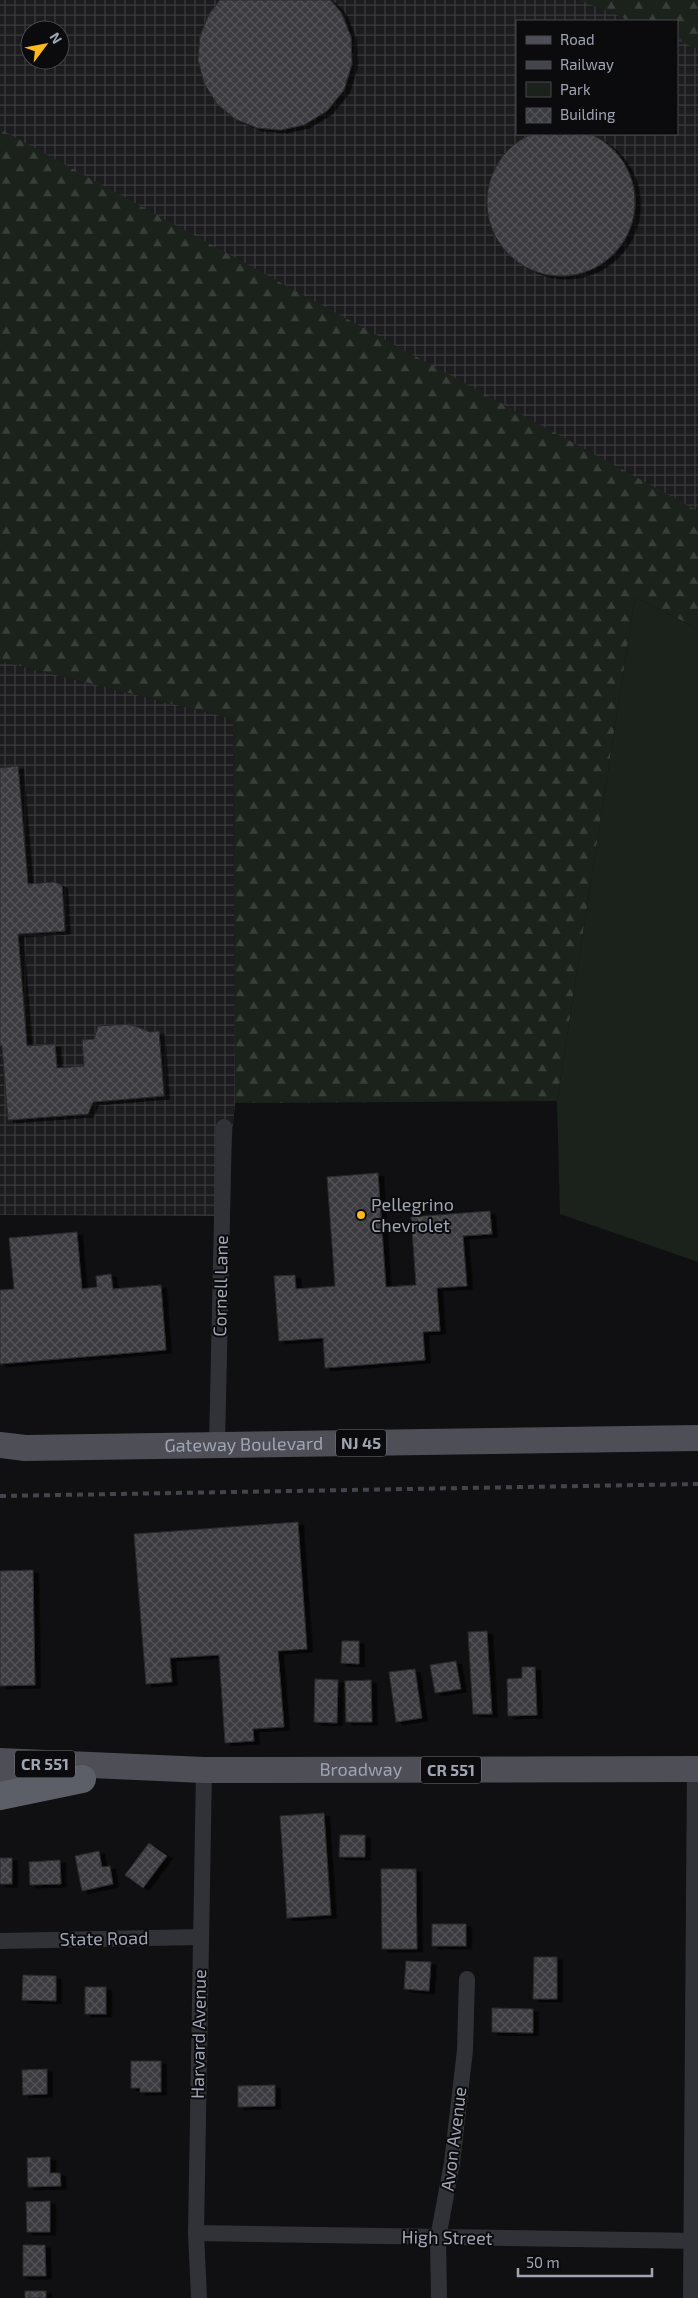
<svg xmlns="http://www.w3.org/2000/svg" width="698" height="2298" font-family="'Exo 2',sans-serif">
	<defs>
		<pattern id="industrial-grid" width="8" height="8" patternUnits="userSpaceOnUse" patternTransform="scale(1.25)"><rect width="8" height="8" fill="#1c1c1f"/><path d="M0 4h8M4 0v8" fill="none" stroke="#3a3a3d"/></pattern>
		<pattern id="forest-firs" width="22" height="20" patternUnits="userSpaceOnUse" patternTransform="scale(1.25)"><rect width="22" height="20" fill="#1a221b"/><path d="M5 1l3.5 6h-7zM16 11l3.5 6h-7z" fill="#383f3a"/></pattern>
		<pattern id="building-cross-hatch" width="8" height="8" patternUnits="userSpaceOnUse" patternTransform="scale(1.25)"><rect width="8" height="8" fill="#3a3a40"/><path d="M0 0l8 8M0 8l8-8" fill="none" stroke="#535459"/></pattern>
		<filter id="shadow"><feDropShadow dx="5.5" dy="3" stdDeviation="0" flood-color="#0009"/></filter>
	</defs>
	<rect width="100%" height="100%" fill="#101012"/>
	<g fill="url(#industrial-grid)" fill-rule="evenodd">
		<path d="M0,0h698v552l-698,-375zM517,21h160v113h-160zM30,30h30v30h-30z"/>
		<polygon points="0,661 233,719 235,1103 225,1216 0,1215"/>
	</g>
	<g fill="url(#forest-firs)">
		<polygon points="579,0 698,0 698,49 677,40 677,21 631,21"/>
		<polygon points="0,129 698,511 698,629 635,597 557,1101 235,1103 233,719 0,661"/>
	</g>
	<polygon fill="#1a221b" points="635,597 698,629 698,1262 560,1214 557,1101"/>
	<g fill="url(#building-cross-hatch)" stroke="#2a2a2e" filter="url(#shadow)">
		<polygon points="220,0 330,0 341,12 351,37 352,64 344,90 327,111 304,125 281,130 257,128 235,119 217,104 204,83 198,60 200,36 209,14"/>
		<circle cx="561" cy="202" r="74"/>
		<polygon points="18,766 28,884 54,882 62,885 65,931 18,934 27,1046 55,1044 57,1068 84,1066 82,1040 94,1039 98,1026 129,1024 150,1032 159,1031 164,1096 93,1102 88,1114 8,1120 2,1046 0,1045 0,768"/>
		<polygon points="378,1173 386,1287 416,1285 411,1217 490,1211 492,1234 463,1236 467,1286 437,1288 440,1331 423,1332 425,1360 325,1368 323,1338 279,1341 274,1276 295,1275 296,1289 335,1286 327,1177"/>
		<polygon points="77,1232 82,1289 97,1287 96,1276 111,1274 113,1289 161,1285 166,1350 0,1364 0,1290 14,1289 9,1238"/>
		<polygon points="298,1522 307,1649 278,1651 284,1727 253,1729 254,1741 225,1743 219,1655 170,1658 172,1682 146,1684 134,1534"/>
		<polygon points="33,1570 35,1685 0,1686 0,1571"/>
		<polygon points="487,1631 492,1714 473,1714 468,1632"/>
		<polygon points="342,1641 359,1641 359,1664 341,1663"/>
		<polygon points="456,1661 461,1689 435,1693 430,1665"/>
		<polygon points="522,1667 535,1667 537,1715 508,1716 507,1679 522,1678"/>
		<polygon points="415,1669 422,1718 396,1722 389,1672"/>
		<polygon points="315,1679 338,1680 337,1723 314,1722"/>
		<polygon points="371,1680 372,1722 346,1722 345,1681"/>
		<polygon points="324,1813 331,1915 287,1918 280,1816"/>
		<polygon points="340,1835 365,1835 365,1857 339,1857"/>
		<polygon points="149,1843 167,1856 143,1888 125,1875"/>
		<polygon points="99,1851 102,1867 110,1866 113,1884 82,1891 75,1856"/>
		<rect x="0" y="1858" width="12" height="26"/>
		<polygon points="60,1860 61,1884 30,1885 29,1862"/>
		<polygon points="381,1869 416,1869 417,1949 382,1949"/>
		<rect x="432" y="1924" width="34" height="22"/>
		<polygon points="534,1957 557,1957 557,1999 533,1999"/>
		<polygon points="406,1961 431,1962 429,1991 404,1989"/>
		<polygon points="23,1975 56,1976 56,2001 22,2000"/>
		<rect x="85" y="1987" width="21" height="27"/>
		<polygon points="492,2008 533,2009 533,2033 492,2032"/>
		<polygon points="131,2061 161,2061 161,2092 140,2092 140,2088 131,2088"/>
		<polygon points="47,2069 47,2094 23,2095 22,2070"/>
		<polygon points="275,2085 275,2106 238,2107 238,2086"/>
		<polygon points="50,2157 50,2173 60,2173 61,2186 28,2187 27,2158"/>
		<polygon points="50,2201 50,2232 27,2232 26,2202"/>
		<polygon points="23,2245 45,2245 46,2276 23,2276"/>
		<rect x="25" y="2291" width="21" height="7"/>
	</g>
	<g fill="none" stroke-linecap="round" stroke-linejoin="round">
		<g stroke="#313237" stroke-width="16">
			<polyline points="217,1445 224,1127"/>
			<polyline points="0,1941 200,1937"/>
			<polyline points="196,2233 698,2241"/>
			<polyline points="199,2298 196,2233 204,1770"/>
			<polyline points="439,2298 438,2238 452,2163 465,2050 467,1979"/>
			<polyline points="691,2298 695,1769"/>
		</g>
		<g stroke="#4d4e56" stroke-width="26">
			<path id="s1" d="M0,1445l25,3 673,-10"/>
			<path id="s2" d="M0,1761l204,9 494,-1"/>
			<polyline points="0,1781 42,1780"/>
		</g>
		<polyline stroke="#5d5f68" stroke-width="28" points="0,1796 82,1779"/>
		<polyline stroke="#44454c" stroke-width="4" stroke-dasharray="6 5" stroke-linecap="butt" points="0,1496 698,1484"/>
	</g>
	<circle fill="#feb91c" stroke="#0b0b0d" stroke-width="2" cx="361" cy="1215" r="5"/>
	<g text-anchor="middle" stroke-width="4" stroke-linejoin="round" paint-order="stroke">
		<g fill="#0b0b0d" stroke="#737782" stroke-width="1">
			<rect x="336" y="1429.5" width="50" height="27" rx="4"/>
			<rect x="15" y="1750.5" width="60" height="27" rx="4"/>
			<rect x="421" y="1756.5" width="60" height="27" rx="4"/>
		</g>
		<g font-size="16" font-weight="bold" fill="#a0a5b4">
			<text x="361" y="1449">NJ 45</text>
			<text x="45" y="1770">CR 551</text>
			<text x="451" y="1776">CR 551</text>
		</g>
		<g font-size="18" fill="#a0a5b4" stroke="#0b0b0d" text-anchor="start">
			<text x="371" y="1211">Pellegrino<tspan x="371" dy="21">Chevrolet</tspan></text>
		</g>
		<g font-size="18" fill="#a0a5b4" stroke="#0b0b0d">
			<text transform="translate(221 1286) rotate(-89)" y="6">Cornell Lane</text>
			<text dy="6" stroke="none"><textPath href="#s1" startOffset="244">Gateway Boulevard</textPath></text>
			<text dy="6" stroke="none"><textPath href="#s2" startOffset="361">Broadway</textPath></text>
			<text transform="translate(104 1939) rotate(-1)" y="6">State Road</text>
			<text transform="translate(199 2034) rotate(-89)" y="6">Harvard Avenue</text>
			<text transform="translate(454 2139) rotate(-83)" y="6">Avon Avenue</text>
			<text transform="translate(447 2238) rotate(1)" y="6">High Street</text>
		</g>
	</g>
	<rect x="516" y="20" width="162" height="115" fill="#0b0b0d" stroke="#474950"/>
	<rect x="526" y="36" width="25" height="8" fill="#4d4e56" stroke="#474950"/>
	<text x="560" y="45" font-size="15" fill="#a0a5b4">Road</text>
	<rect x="526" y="61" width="25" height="8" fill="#44454c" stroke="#474950"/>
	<text x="560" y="70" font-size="15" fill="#a0a5b4">Railway</text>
	<rect x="526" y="82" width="25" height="15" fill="#1a221b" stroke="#474950"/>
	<text x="560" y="95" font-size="15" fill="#a0a5b4">Park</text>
	<rect x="526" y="108" width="25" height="15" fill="url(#building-cross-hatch)" stroke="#474950"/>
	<text x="560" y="120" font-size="15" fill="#a0a5b4">Building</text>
	<g transform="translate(45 45) rotate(58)"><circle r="24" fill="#0b0b0d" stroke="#474950"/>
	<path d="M0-4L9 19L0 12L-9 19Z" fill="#feb91c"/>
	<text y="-8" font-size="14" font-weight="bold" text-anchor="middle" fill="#a0a5b4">N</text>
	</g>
	<path d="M518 2268v8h134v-8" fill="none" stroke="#a0a5b4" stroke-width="2.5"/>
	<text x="526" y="2268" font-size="15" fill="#a0a5b4" stroke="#0b0b0d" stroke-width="4" paint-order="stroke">50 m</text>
</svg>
